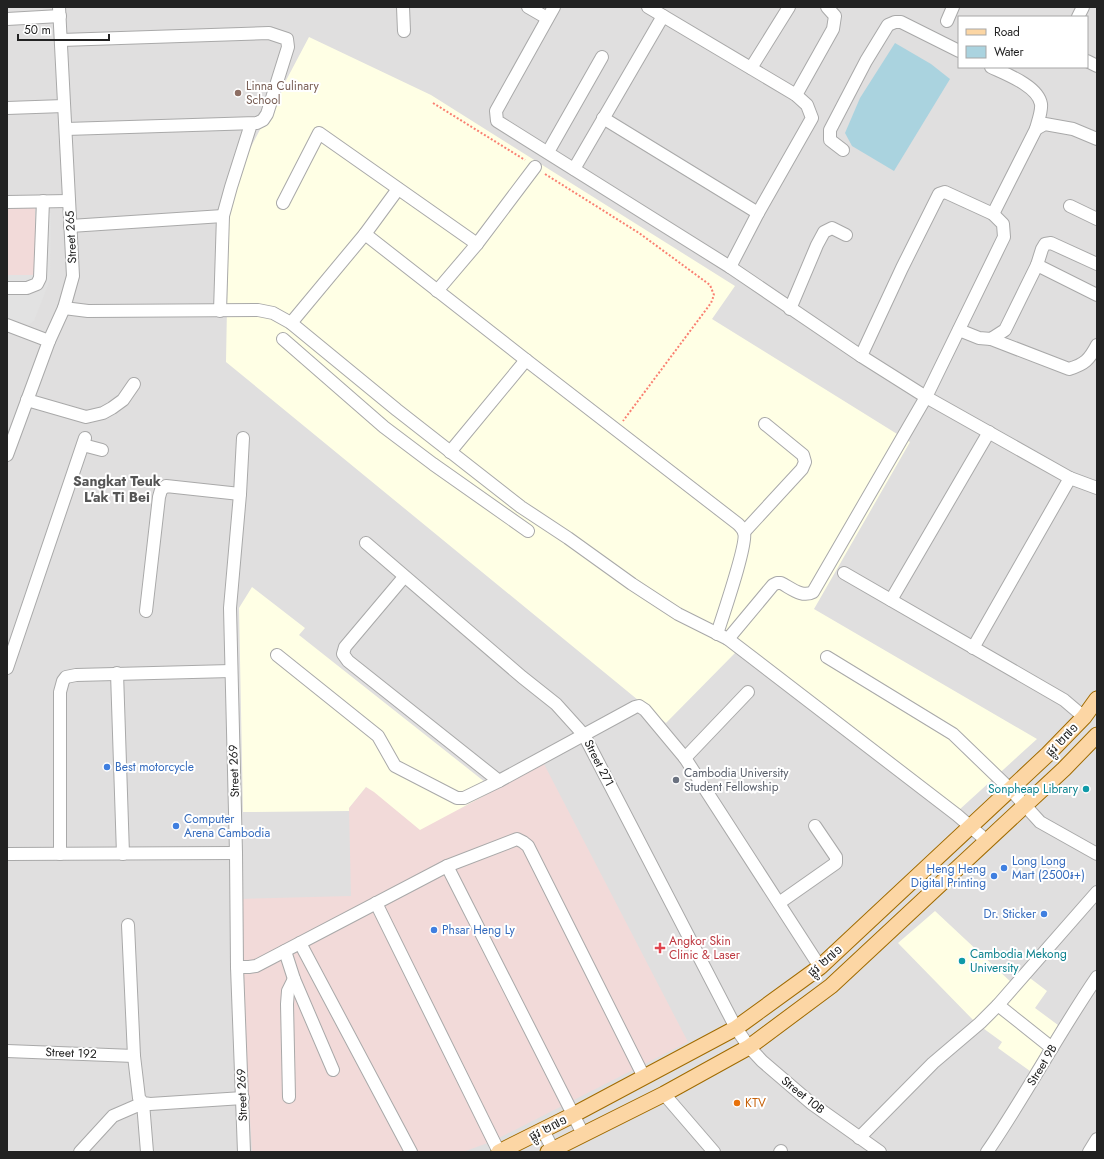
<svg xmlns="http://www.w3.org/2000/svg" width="1104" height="1159" font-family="Jost,'Noto Sans Khmer',sans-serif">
	<rect width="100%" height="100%" fill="#f2efe9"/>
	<path fill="#e0dfdf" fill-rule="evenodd" d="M7,7h1090v1145h-1090zM959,17h128v50h-128z"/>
	<g fill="#f2dad9">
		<polygon points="35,204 35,275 7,275 7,205"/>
		<polygon points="544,764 688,1042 493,1141 463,1152 252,1152 241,975 238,899 351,896 349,808 366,787 374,791 460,809 502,785"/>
	</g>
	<g fill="#ffffe5">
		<polygon points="309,37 431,95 735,286 712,319 910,442 814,609 1037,739 959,810 738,640 735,653 666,723 226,362 229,196 244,160"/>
		<polygon points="252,587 305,628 299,635 495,790 420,830 374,792 366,787 349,808 349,811 243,812 239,608"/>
		<polygon points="935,911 1012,983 1022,972 1047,991 1035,1008 1058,1025 1030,1071 998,1048 1002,1042 976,1023 898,943"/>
	</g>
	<polygon fill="#e2e2e2" points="35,213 51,213 50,280 34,321 28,325 7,318 7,275 35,275"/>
	<polygon fill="#aad3df" points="895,43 931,64 950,79 894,171 852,146 845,133 860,98"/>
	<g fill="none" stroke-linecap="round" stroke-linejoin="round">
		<defs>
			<g id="minor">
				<polyline points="403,7 404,31"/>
				<polyline points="528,7 547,18"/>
				<polyline points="554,7 496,111 497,121 730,267 861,356 926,397 1070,478 1097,488"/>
				<polyline points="648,7 796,95 807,105 812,118 758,213 730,267"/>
				<polyline points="1078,17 1083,7"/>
				<polyline points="7,19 60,16"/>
				<polyline points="947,21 953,7"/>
				<polyline points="61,40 269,33 287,39 288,47 267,114 263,120 257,123 66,129"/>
				<polyline points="1087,61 1097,66"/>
				<path d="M991,67c15,7 47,19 50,37 1,7 -3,17 -5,25"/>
				<polyline points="751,68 789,7"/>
				<polyline points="796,95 833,29 835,16 827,7"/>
				<polyline points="7,108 64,106"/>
				<polyline points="603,118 758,213"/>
				<polyline points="843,150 830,140 830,130 866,61 888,25 895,22 901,22 959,51"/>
				<polyline points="548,152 602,57"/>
				<polyline points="574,169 663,16"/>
				<polyline points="7,202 69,201"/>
				<polyline points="283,203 319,133 477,244 437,291"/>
				<polyline points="1070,206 1097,219"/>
				<polyline points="993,214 1036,129 1045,124 1073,129 1097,139"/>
				<polyline points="70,226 223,216"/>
				<path d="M365,234l161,126 212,164c2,2 5,5 6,8 4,11 -22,86 -27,102"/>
				<polyline points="477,244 535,167"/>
				<polyline points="1037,265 1042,249 1045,244 1051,243 1097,264"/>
				<polyline points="7,288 27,288 37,284 40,278 43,201"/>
				<polyline points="64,308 88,311 258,310 273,313 291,323 397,410 521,507 568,538 632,584 678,614 728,639 957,815 987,841"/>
				<polyline points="790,309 817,245 824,232 832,228 846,235"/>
				<polyline points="220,311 223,216 231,187 251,124"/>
				<polyline points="291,323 365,234 398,189"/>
				<polyline points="7,325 49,341"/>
				<polyline points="959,330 979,338 991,339 1005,330 1037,265 1097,295"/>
				<polyline points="283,339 384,427 433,464 528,531"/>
				<path d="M991,339l78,30c16,-5 20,-9 28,-24"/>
				<polyline points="27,400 86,417 103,413 112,408 123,400 134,384"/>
				<polyline points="243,438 240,494 230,608 236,853 237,967 244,1152"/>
				<polyline points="83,445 102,450"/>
				<polyline points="450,452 526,360"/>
				<polyline points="7,455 49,341 64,308 73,276 59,7"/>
				<polyline points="744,532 802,469 805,462 803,455 765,424"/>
				<polyline points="366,543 522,677 556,704 584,735 736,1028 749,1047 762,1061 811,1103 880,1152"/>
				<polyline points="844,573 1064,700 1084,717"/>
				<polyline points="404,577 345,647 343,654 348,661 499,781"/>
				<polyline points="891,600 989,432"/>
				<polyline points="146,611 159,497 161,490 166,486 240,494"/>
				<path d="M728,639l45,-54 4,-2h4c10,5 21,15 32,9l113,-195 78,-160 -1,-13 -10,-10 -48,-22 -6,2 -37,74 -41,88"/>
				<polyline points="973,648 1070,478"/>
				<polyline points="277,655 378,736 395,766 457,798 464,798 499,781 635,707 639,706 645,710 685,758 820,967"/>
				<polyline points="827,657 953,734 1011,790 1040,822 1097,854"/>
				<polyline points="7,668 85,438"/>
				<polyline points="117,673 123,854"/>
				<polyline points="685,758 748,692"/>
				<polyline points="7,854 236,853"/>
				<polyline points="60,854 60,692 63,681 66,677 76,675 231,671"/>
				<polyline points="447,866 583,1134"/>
				<polyline points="376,903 499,1152"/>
				<polyline points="779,903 836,863 836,857 815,826"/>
				<polyline points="128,925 134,1056 139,1098 143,1103 150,1104 243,1098"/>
				<polyline points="300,943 411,1152"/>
				<polyline points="285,951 294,979 333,1070"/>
				<polyline points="237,967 249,967 256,966 447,866 517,839 523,842 528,846 644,1077"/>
				<polyline points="998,1005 1052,1048"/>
				<polyline points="7,1051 134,1056"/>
				<polyline points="664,1094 714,1152"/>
				<polyline points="289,1097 287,1004 288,991 294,979"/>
				<polyline points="543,1130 554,1152"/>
				<polyline points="859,1138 933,1063 980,1023 998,1005 1097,892"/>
				<polyline points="80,1152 113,1116 143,1103 147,1152"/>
				<polyline points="780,1152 781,1151"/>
				<path d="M987,1152c39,-57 71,-118 110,-175"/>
				<polyline points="1089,1152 1097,1139"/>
			</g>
			<g id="major">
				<polyline points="499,1152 573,1115 736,1028 820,967 1048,754 1084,717 1097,699"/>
				<polyline points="548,1152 664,1094 749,1047 831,986 1064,769 1097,735"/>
			</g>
		</defs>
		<use href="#minor" stroke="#a9a9a9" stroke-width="14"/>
		<use href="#major" stroke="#a06b00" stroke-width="17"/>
		<g stroke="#fa8072" stroke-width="2" stroke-dasharray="2 2" stroke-linecap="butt">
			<polyline points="433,103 525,160"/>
			<polyline points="545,174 639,233 710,285 714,295 711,303 623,421"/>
		</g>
		<use href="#minor" stroke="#fff" stroke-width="12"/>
		<use href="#major" stroke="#fcd6a4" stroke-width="15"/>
	</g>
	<circle fill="#8d6e63" stroke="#fff" stroke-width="1.5" cx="238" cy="93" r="4"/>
	<g fill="#3f7fe0" stroke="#fff" stroke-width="1.5">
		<circle cx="107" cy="767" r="4"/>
		<circle cx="176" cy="826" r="4"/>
		<circle cx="1004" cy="868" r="4"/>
		<circle cx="994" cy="876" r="4"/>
		<circle cx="1044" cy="914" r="4"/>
		<circle cx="434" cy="930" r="4"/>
	</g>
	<circle fill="#6b7280" stroke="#fff" stroke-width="1.5" cx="676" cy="780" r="4"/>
	<g fill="#0f9aa8" stroke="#fff" stroke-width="1.5">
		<circle cx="1086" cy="789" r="4"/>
		<circle cx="962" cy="961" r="4"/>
	</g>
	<path fill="#e0444e" stroke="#fff" stroke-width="1.5" d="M658 942h4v4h4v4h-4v4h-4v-4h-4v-4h4z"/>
	<circle fill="#e8710a" stroke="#fff" stroke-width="1.5" cx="737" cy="1103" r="4"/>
	<g text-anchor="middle" stroke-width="4" stroke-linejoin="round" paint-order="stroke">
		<g font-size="12" fill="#785e54" stroke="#fff" text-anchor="start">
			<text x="246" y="90">Linna Culinary<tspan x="246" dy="14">School</tspan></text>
		</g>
		<g font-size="12" fill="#222" stroke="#fff">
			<text transform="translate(71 237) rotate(-93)" y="4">Street 265</text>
			<text transform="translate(1062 740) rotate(-46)" y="4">ផ្លូវ ២៧១</text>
			<text transform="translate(599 763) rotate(63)" y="4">Street 271</text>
			<text transform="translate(234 771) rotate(-92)" y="4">Street 269</text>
			<text transform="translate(825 961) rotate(-41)" y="4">ផ្លូវ ២៧១</text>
			<text transform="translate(71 1053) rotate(2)" y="4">Street 192</text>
			<text transform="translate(1042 1065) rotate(-59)" y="4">Street 9B</text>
			<text transform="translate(242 1095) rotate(-92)" y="4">Street 269</text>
			<text transform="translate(803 1095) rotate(39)" y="4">Street 10B</text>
			<text transform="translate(548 1128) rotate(-27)" y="4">ផ្លូវ ២៧១</text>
		</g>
		<g font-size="12" fill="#366cbe" stroke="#fff" text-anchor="start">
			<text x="115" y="771">Best motorcycle</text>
			<text x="184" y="823">Computer<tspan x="184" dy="14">Arena Cambodia</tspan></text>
			<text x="1012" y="865">Long Long<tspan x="1012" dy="14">Mart (2500៛+)</tspan></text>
			<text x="986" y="873" text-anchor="end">Heng Heng<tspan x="986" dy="14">Digital Printing</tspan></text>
			<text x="1036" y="918" text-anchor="end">Dr. Sticker</text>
			<text x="442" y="934">Phsar Heng Ly</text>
		</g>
		<g font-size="12" fill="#5b616d" stroke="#fff" text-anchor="start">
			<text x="684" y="777">Cambodia University<tspan x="684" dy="14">Student Fellowship</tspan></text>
		</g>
		<g font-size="12" fill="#0d838f" stroke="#fff" text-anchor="end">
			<text x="1078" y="793">Sonpheap Library</text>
			<text x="970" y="958" text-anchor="start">Cambodia Mekong<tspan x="970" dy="14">University</tspan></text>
		</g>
		<g font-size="12" fill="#be3a42" stroke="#fff" text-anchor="start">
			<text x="669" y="945">Angkor Skin<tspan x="669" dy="14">Clinic &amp; Laser</tspan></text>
		</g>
		<g font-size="12" fill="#c56008" stroke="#fff" text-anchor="start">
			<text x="745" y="1107">KTV</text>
		</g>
		<g font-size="14" font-weight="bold" fill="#555" stroke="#fff">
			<text x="117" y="486">Sangkat Teuk<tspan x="117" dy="16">L'ak Ti Bei</tspan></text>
		</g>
	</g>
	<rect width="1104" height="1159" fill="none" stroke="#222222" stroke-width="16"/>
	<rect x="958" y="16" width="130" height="52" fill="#ffffff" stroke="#a7a7a7"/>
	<rect x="966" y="29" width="20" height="6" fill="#fcd6a4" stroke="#a7a7a7"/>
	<text x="994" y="36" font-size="12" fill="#222222">Road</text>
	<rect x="966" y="46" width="20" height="12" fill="#aad3df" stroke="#a7a7a7"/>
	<text x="994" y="56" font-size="12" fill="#222222">Water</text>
	<path d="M18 34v6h91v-6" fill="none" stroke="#222222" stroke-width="2"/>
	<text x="24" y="34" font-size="12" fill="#222222" stroke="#ffffff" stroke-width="3" paint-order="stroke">50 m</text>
</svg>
